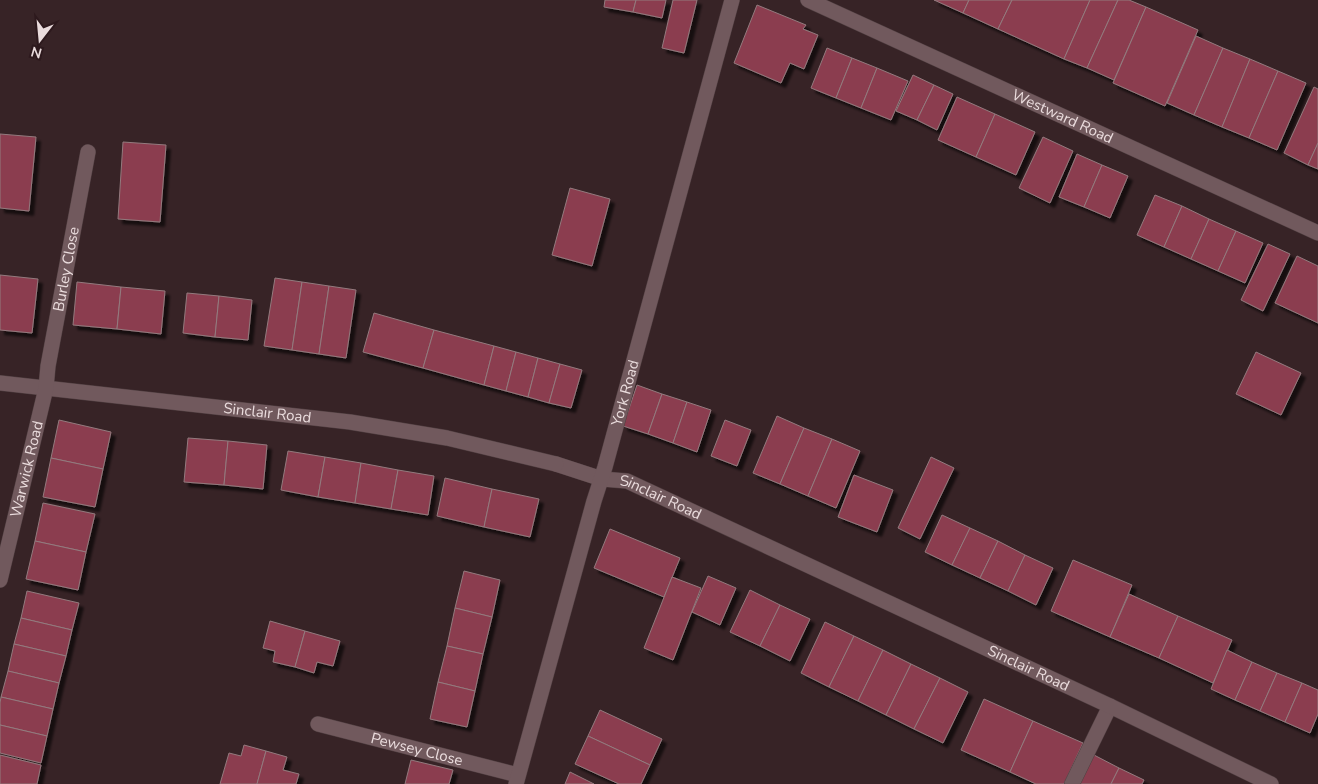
<svg xmlns="http://www.w3.org/2000/svg" width="1318" height="784" font-family="'Nunito Sans',sans-serif">
	<defs>
		<filter id="shadow"><feDropShadow dx="4.5" dy="4.5" stdDeviation="1" flood-color="#0009"/></filter>
	</defs>
	<rect width="100%" height="100%" fill="#372326"/>
	<g fill="#8b3e4f" stroke="#937a7e" filter="url(#shadow)">
		<polygon points="605,0 636,0 633,12 604,7"/>
		<polygon points="636,0 666,0 662,18 633,12"/>
		<polygon points="673,0 697,0 684,53 662,48"/>
		<polygon points="934,0 969,0 963,13"/>
		<polygon points="969,0 1012,0 998,29 963,13"/>
		<polygon points="1012,0 1090,0 1064,59 998,29"/>
		<polygon points="1090,0 1118,0 1087,68 1064,59"/>
		<polygon points="1118,0 1129,0 1146,7 1114,80 1087,68"/>
		<polygon points="757,5 806,25 803,29 818,35 804,69 790,63 781,83 734,63"/>
		<polygon points="1146,7 1198,30 1165,106 1113,83"/>
		<polygon points="1196,36 1223,48 1194,115 1167,103"/>
		<polygon points="827,48 852,58 836,98 811,88"/>
		<polygon points="1223,48 1250,59 1222,127 1194,115"/>
		<polygon points="852,58 877,68 861,108 836,98"/>
		<polygon points="1250,59 1278,71 1249,138 1222,127"/>
		<polygon points="877,68 908,81 891,120 861,108"/>
		<polygon points="1278,71 1306,83 1277,150 1249,138"/>
		<polygon points="913,75 934,85 917,120 896,111"/>
		<polygon points="934,85 953,94 937,130 917,120"/>
		<polygon points="1314,87 1318,89 1318,143 1308,165 1284,153"/>
		<polygon points="957,97 995,114 976,157 938,140"/>
		<polygon points="995,114 1035,132 1016,175 976,157"/>
		<polygon points="0,134 36,137 29,211 0,208"/>
		<polygon points="1043,137 1073,151 1050,203 1019,188"/>
		<polygon points="123,142 166,145 160,222 118,219"/>
		<polygon points="1318,143 1318,169 1308,165"/>
		<polygon points="1077,154 1102,165 1084,207 1059,197"/>
		<polygon points="1102,165 1128,176 1110,218 1084,207"/>
		<polygon points="570,188 610,199 592,266 552,255"/>
		<polygon points="1155,195 1182,206 1164,247 1137,235"/>
		<polygon points="1182,206 1209,219 1191,259 1164,247"/>
		<polygon points="1209,219 1236,231 1218,271 1191,259"/>
		<polygon points="1236,231 1263,243 1245,283 1218,271"/>
		<polygon points="1268,244 1290,254 1263,311 1241,300"/>
		<polygon points="1297,256 1318,266 1318,323 1275,303"/>
		<polygon points="0,275 38,279 32,333 0,330"/>
		<polygon points="275,278 302,282 292,350 264,346"/>
		<polygon points="77,282 121,287 117,329 73,325"/>
		<polygon points="302,282 329,286 319,354 292,350"/>
		<polygon points="329,286 356,290 346,358 319,354"/>
		<polygon points="121,287 165,291 161,334 117,329"/>
		<polygon points="187,293 219,296 215,337 183,333"/>
		<polygon points="219,296 252,300 248,340 215,337"/>
		<polygon points="374,313 434,330 423,368 363,352"/>
		<polygon points="434,330 494,346 484,385 423,368"/>
		<polygon points="494,346 516,352 506,391 484,385"/>
		<polygon points="516,352 538,358 528,397 506,391"/>
		<polygon points="1256,352 1301,373 1281,415 1236,394"/>
		<polygon points="538,358 560,364 549,403 528,397"/>
		<polygon points="560,364 582,370 571,408 549,403"/>
		<polygon points="637,385 662,394 648,434 623,426"/>
		<polygon points="662,394 687,402 673,443 648,434"/>
		<polygon points="687,402 711,410 697,452 673,443"/>
		<polygon points="777,416 804,428 780,484 753,473"/>
		<polygon points="59,420 111,432 103,469 51,458"/>
		<polygon points="725,420 751,430 737,466 711,456"/>
		<polygon points="804,428 832,439 808,496 780,484"/>
		<polygon points="188,438 228,441 224,485 184,482"/>
		<polygon points="832,439 860,451 836,508 808,496"/>
		<polygon points="228,441 267,445 263,489 224,485"/>
		<polygon points="288,451 325,457 318,497 281,490"/>
		<polygon points="325,457 361,463 355,503 318,497"/>
		<polygon points="931,457 954,468 920,539 898,528"/>
		<polygon points="51,458 103,469 95,507 43,497"/>
		<polygon points="361,463 398,470 391,509 355,503"/>
		<polygon points="398,470 434,476 428,515 391,509"/>
		<polygon points="854,475 893,490 877,532 838,517"/>
		<polygon points="445,478 492,489 484,527 437,516"/>
		<polygon points="492,489 539,499 530,537 484,527"/>
		<polygon points="43,503 95,514 86,552 35,541"/>
		<polygon points="942,515 970,528 952,565 925,552"/>
		<polygon points="970,528 998,541 980,578 952,565"/>
		<polygon points="610,529 680,558 664,597 594,568"/>
		<polygon points="35,541 86,552 78,590 26,579"/>
		<polygon points="998,541 1025,555 1008,591 980,578"/>
		<polygon points="1025,555 1053,568 1036,605 1008,591"/>
		<polygon points="1073,560 1132,585 1110,637 1051,611"/>
		<polygon points="464,571 500,580 492,617 455,608"/>
		<polygon points="708,576 736,588 720,625 692,612"/>
		<polygon points="672,577 701,588 673,660 644,648"/>
		<polygon points="750,590 780,605 760,646 730,632"/>
		<polygon points="27,591 79,603 72,630 21,618"/>
		<polygon points="1129,594 1178,616 1159,658 1110,637"/>
		<polygon points="780,605 810,619 790,661 760,646"/>
		<polygon points="455,608 492,617 483,654 447,646"/>
		<polygon points="1178,616 1232,640 1213,683 1159,658"/>
		<polygon points="21,618 72,630 66,656 14,644"/>
		<polygon points="270,621 305,631 295,667 273,662 275,651 263,648"/>
		<polygon points="825,622 854,636 829,687 801,673"/>
		<polygon points="305,631 340,641 333,666 317,662 314,673 295,667"/>
		<polygon points="854,636 883,650 858,701 829,687"/>
		<polygon points="14,644 66,656 59,683 8,671"/>
		<polygon points="447,646 483,654 475,691 438,682"/>
		<polygon points="883,650 911,664 886,715 858,701"/>
		<polygon points="1227,650 1252,662 1235,700 1211,689"/>
		<polygon points="1252,662 1277,673 1260,711 1235,700"/>
		<polygon points="911,664 940,678 914,729 886,715"/>
		<polygon points="8,671 59,683 53,709 1,697"/>
		<polygon points="1277,673 1302,683 1285,722 1260,711"/>
		<polygon points="940,678 968,692 943,743 914,729"/>
		<polygon points="438,682 475,691 467,727 430,719"/>
		<polygon points="1302,683 1318,690 1318,714 1310,733 1285,722"/>
		<polygon points="1,697 53,709 47,736 0,725 0,703"/>
		<polygon points="984,699 1033,721 1010,772 961,750"/>
		<polygon points="600,710 662,739 650,765 588,736"/>
		<polygon points="1033,721 1083,743 1064,784 1036,784 1010,772"/>
		<polygon points="0,725 47,736 41,763 0,753"/>
		<polygon points="588,736 650,765 641,784 619,784 575,764"/>
		<polygon points="244,745 266,751 257,784 220,784 229,753 241,756"/>
		<polygon points="266,751 287,757 283,770 299,774 296,784 257,784"/>
		<polygon points="0,755 41,765 37,784 0,784"/>
		<polygon points="1094,755 1119,768 1111,784 1080,784"/>
		<polygon points="411,760 453,770 449,784 405,784"/>
		<polygon points="1119,768 1144,780 1142,784 1111,784"/>
		<polygon points="570,772 594,784 565,784"/>
	</g>
	<g fill="none" stroke-linecap="round" stroke-linejoin="round">
		<defs>
			<g id="service">
				<polyline points="556,464 602,479"/>
				<polyline points="1072,784 1110,706"/>
			</g>
			<g id="minor">
				<path id="s1" d="M808,0l510,233"/>
				<path id="s2" d="M0,383l350,39 97,16 109,26"/>
				<path id="s3" d="M602,479l25,2 483,225 161,78"/>
				<path id="s4" d="M0,580l46,-192 2,-22 40,-214"/>
				<path id="s5" d="M318,724l200,51"/>
				<path id="s6" d="M516,784l78,-283 11,-34 127,-467"/>
			</g>
		</defs>
		<use href="#service" stroke="#4f3e40" stroke-width="16"/>
		<use href="#minor" stroke="#4f3e40" stroke-width="16"/>
		<use href="#service" stroke="#71595d" stroke-width="15"/>
		<use href="#minor" stroke="#71595d" stroke-width="15"/>
	</g>
	<g text-anchor="middle" stroke-width="4.5" stroke-linejoin="round" paint-order="stroke">
		<g font-size="15" fill="#eadcdd" stroke="#2d191d">
			<text dy="5" stroke="none"><textPath href="#s1" startOffset="280">Westward Road</textPath></text>
			<text dy="5" stroke="none"><textPath href="#s4" startOffset="318">Burley Close</textPath></text>
			<text dy="5" stroke="none"><textPath href="#s6" startOffset="406">York Road</textPath></text>
			<text dy="5" stroke="none"><textPath href="#s2" startOffset="269">Sinclair Road</textPath></text>
			<text dy="5" stroke="none"><textPath href="#s4" startOffset="114">Warwick Road</textPath></text>
			<text dy="5" stroke="none"><textPath href="#s3" startOffset="62">Sinclair Road</textPath></text>
			<text dy="5" stroke="none"><textPath href="#s3" startOffset="468">Sinclair Road</textPath></text>
			<text dy="5" stroke="none"><textPath href="#s5" startOffset="102">Pewsey Close</textPath></text>
		</g>
	</g>
	<g transform="translate(40 40) rotate(196)" stroke="#2d191d" stroke-width="4" paint-order="stroke">
	<path d="M0-4L9 19L0 12L-9 19Z" fill="#eadcdd"/>
	<text y="-8" font-size="14" font-weight="bold" text-anchor="middle" fill="#eadcdd">N</text>
	</g>
</svg>
